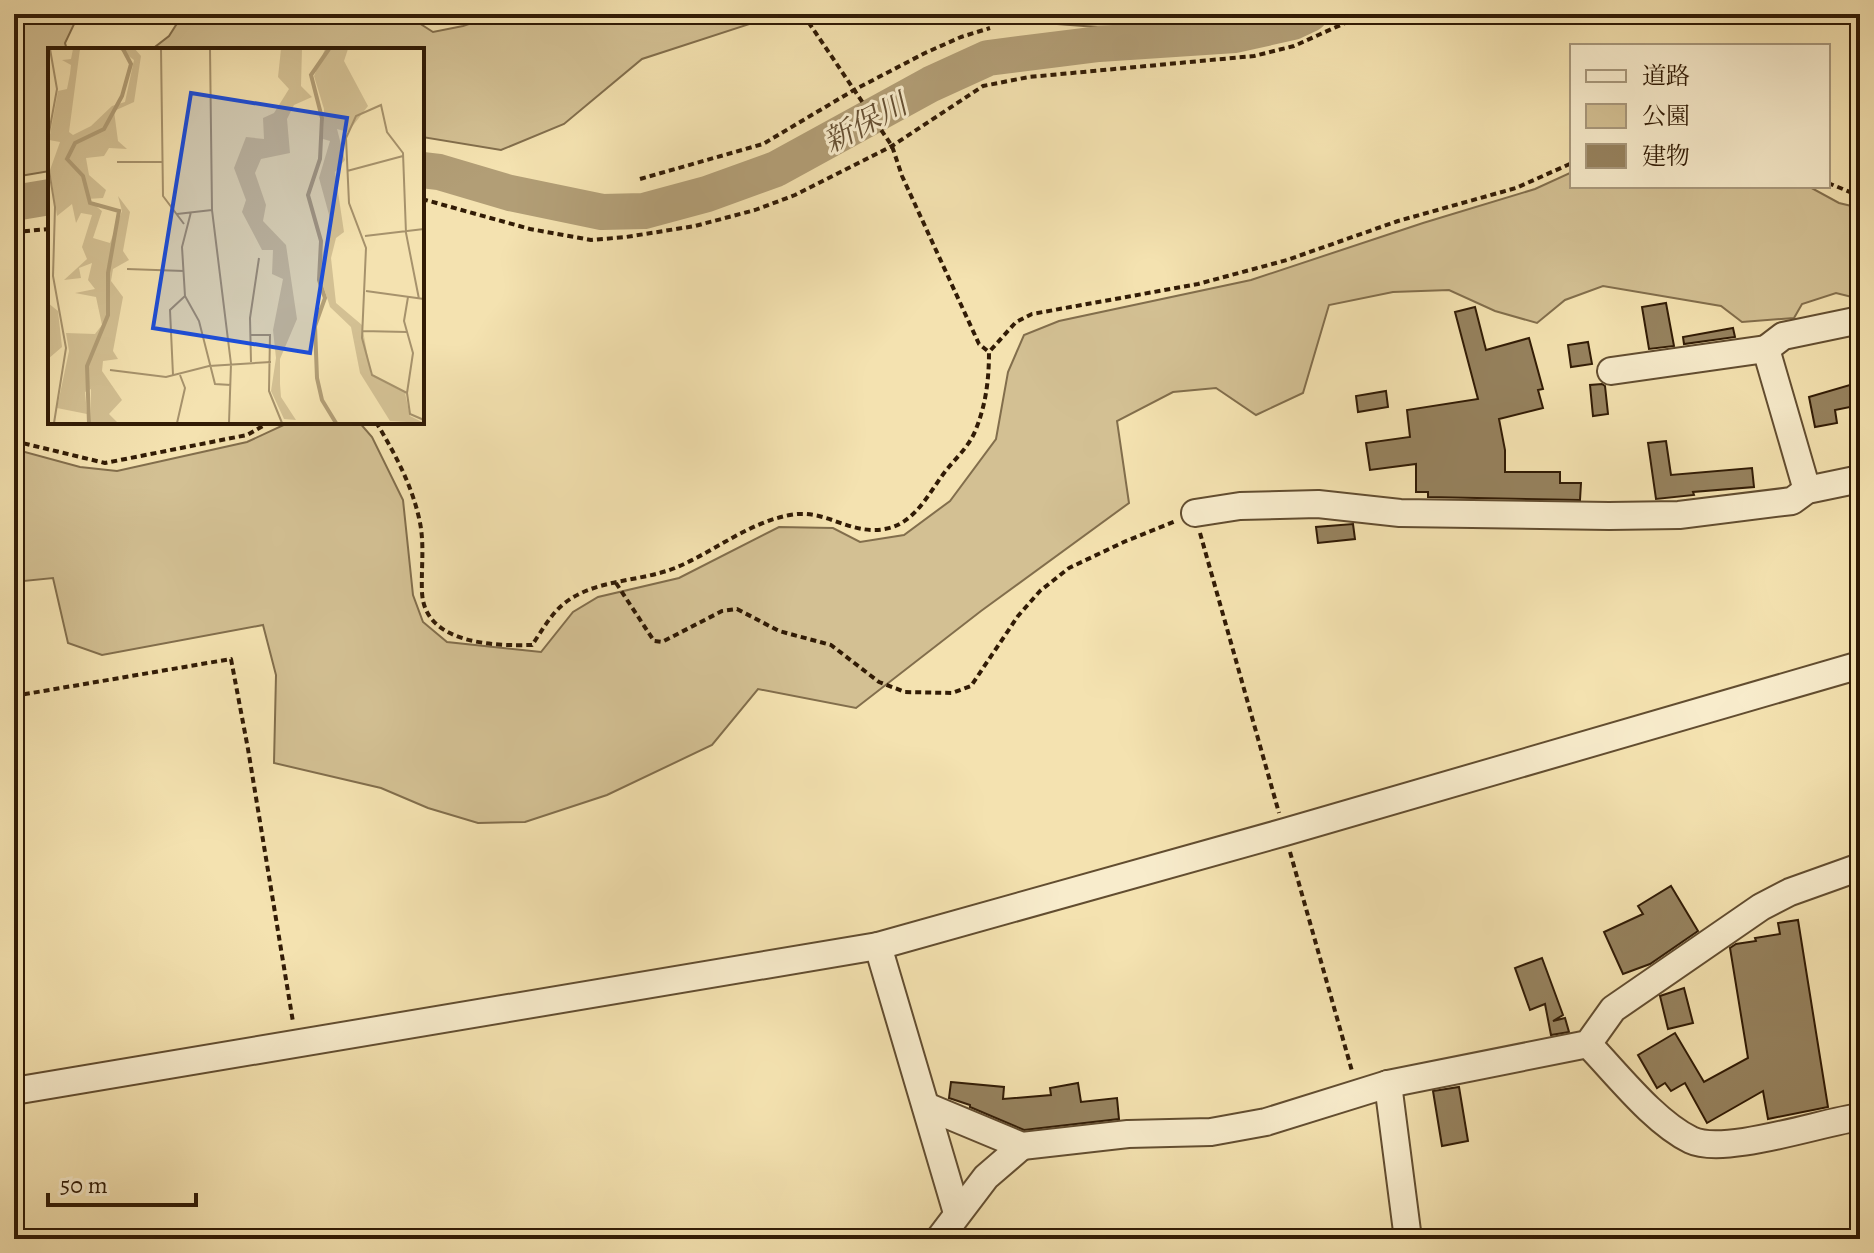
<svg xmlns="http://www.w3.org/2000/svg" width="1874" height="1253" font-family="Alegreya,'Noto Serif JP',serif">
	<rect width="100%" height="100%" fill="#f4e2b0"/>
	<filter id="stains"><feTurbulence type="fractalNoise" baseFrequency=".0025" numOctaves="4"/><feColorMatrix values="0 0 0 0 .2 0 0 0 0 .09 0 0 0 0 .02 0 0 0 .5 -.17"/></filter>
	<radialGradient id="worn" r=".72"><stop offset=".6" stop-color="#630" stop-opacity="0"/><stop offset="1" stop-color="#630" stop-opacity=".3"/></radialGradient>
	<g fill="#d3c093" stroke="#826e4c" stroke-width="2">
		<polygon points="14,14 83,14 75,22 65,43 67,50 50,50 50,171 14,177"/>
		<polygon points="183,14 405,14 433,32 463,26 498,14 780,14 642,59 564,124 501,150 422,137 422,50 151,50 169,36"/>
		<polygon points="1002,14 1249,14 1137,30 1057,24"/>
		<polygon points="1572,172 1572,186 1808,186 1839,203 1860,208 1860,299 1836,293 1802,304 1794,318 1742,322 1721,306 1603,286 1565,300 1537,323 1495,311 1449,290 1393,292 1329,305 1303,393 1256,415 1216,388 1173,392 1117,421 1129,503 981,611 856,708 758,689 712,745 607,795 525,822 478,823 428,808 381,788 274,763 276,675 263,625 102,655 68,643 53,578 14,582 14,449 80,467 117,471 247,442 290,422 359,422 372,437 403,500 413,595 423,622 447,642 541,652 573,612 598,597 679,578 779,527 833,528 860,542 904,535 950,501 996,439 1008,372 1024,335 1059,321 1251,280 1423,223 1535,189"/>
	</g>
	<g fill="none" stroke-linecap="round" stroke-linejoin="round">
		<g stroke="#b29e76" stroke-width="36">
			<polyline points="422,170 439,172 510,193 602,212 644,211 707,194 776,169 931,84 988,58 1099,44 1235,35 1293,22 1310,14"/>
			<polyline points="14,203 50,197"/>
		</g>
	</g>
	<g fill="#96825e" stroke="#311b05" stroke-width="2">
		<polygon points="1666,303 1674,346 1649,349 1642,307"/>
		<polygon points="1475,307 1486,350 1529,338 1543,389 1538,390 1543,408 1499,419 1505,450 1505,472 1560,472 1560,483 1581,483 1580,500 1428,497 1428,492 1416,492 1416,464 1370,470 1366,443 1410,437 1407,410 1478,399 1455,312"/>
		<polygon points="1733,328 1735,337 1684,344 1683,337"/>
		<polygon points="1588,342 1592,364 1571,367 1568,345"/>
		<polygon points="1860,382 1860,405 1835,410 1837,423 1815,427 1809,397"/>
		<polygon points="1602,384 1605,386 1608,414 1593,416 1590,385"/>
		<polygon points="1386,391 1388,407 1358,412 1356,396"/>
		<polygon points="1666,441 1671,475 1752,468 1754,487 1693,492 1694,495 1656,499 1648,443"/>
		<polygon points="1353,524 1355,539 1318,543 1316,527"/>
		<polygon points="1671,886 1698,931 1650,964 1623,974 1604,932 1643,914 1638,906"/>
		<polygon points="1798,920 1828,1107 1768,1119 1763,1091 1707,1123 1685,1083 1671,1091 1665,1083 1657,1088 1638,1055 1675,1033 1704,1082 1748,1058 1730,948 1736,944 1756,941 1755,938 1780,934 1778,923"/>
		<polygon points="1542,958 1563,1015 1553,1021 1565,1018 1569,1032 1551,1035 1545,1004 1530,1010 1515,968"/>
		<polygon points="1684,988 1693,1023 1668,1029 1660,996"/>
		<polygon points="951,1082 1004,1087 1003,1099 1051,1095 1050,1088 1078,1083 1081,1102 1117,1098 1119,1119 1024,1130 970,1107 970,1105 949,1098"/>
		<polygon points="1459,1087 1468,1141 1442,1146 1433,1091"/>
	</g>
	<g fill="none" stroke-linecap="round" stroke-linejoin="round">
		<defs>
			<g id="minor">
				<polyline points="1611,371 1766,349"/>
				<polyline points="1807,490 1766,349 1783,336 1860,320"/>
				<polyline points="1195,513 1240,506 1318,504 1400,513 1609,516 1679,515 1792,501 1807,490 1860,479"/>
				<polyline points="878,946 957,1213"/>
				<path d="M1588,1044c29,30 66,78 103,96 33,16 131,-18 169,-23"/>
				<polyline points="1388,1084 1408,1239"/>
				<polyline points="14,1091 878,946 1285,832 1860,665"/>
				<polyline points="926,1106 1022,1146 1128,1134 1211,1132 1266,1122 1388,1084 1588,1044 1613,1009 1761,907 1790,892 1860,867"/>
				<polyline points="939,1239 986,1177 1022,1146"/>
			</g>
		</defs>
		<use href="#minor" stroke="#624d30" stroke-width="30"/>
		<g stroke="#311b05" stroke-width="4" stroke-dasharray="6 4" stroke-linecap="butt">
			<polyline points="803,14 892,146 902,176 979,344 989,352"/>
			<path d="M1587,14c44,12 84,7 129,0"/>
			<polyline points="640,179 763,144 854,90 925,53 961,37 990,28"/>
			<polyline points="1828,183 1860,196"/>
			<polyline points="422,199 530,229 591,240 626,237 695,226 755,210 795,195 892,146 983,86 1029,77 1254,56 1294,46 1365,14"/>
			<polyline points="14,232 50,229"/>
			<path d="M376,422c18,30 35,61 43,96 6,25 2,48 3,74 2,52 71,54 110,53 10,-14 19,-32 34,-43 31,-23 73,-20 109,-34 39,-16 72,-45 115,-53 32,-6 52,14 82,15 42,1 54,-35 76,-62 10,-12 22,-23 28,-39 10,-25 13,-50 13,-77l27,-30 16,-8 166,-30 89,-24 111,-39 118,-33 56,-25"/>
			<polyline points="14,441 105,463 247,435 270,422"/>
			<polyline points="1200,533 1279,813"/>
			<polyline points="616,583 654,641 662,642 722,611 737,609 779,631 831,645 879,682 905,692 952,693 971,686 1018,616 1040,591 1069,568 1126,541 1176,521"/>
			<polyline points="14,696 231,659 248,749 293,1022"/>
			<polyline points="1290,852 1352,1071"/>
		</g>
		<use href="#minor" stroke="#f8eccc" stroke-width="26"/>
	</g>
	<g text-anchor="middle" stroke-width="6" stroke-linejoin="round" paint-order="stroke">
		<g font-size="30" font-style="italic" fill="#654f32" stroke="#f8eccc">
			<text transform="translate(865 123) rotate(-28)" y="10">新保川</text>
		</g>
	</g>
	<g transform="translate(48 48)">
		<rect width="376" height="376" fill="#f4e2b0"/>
		<path d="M25,1h7l-11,83 4,3 18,-9 21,-20 13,-4 9,-42 -15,-11h16l6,7 -7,46 -20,9 4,30 9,8 -18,-1 -5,8 -18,2 3,17 17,15 -3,8 -16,1 15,12 -9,27 17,5 12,-32 -4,-15 12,16 -7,39 6,9 -16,9 -2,12 12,16 -10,54 5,8 -15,2 -1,10 20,29 -13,14 9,9h-27v-34l-6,3 2,22 -30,-6 12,-57 -3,-18 29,1 7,-9 -6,-28 -21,-4 20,-4 -7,-9 4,-17 -13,5 2,10 -17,2 23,-21 -5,-12 10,-32 -11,-2 -5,10 -4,-19 -15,12 -7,-46 10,-28 -11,-2 9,-49 9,-2 3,-15 1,-9 -9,-5 9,-1zM233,1h21l-1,37 11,11 -18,8 -7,14 3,34 -29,6 -6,14 11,32 -3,16 23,24 11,74 -17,40v25l1,13 15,23 -12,-1 -13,-28 5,-33 -3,-28 10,-51 -11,-5 1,-24h-11l-20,-38 4,-12 -12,-32 12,-31 18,2 -1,-21 11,-5 15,-24 -11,-12zM277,1h23l-4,12 24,45 -20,26 -11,-3 8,31 -10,12 9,60 -8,6 -5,20 5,45 26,22 9,50 34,18 5,23 14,7 -34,-2 -30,-48 -9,-46 -21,-20 -7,-22 -2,-25 10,-38 -12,-44 11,-37 -7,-2 1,-30 -10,-33zM0,255l10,8 4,36 -14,12z" fill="#d3c093"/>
		<path fill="none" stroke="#b29e76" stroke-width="4" d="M281,1l-18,26 11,43 -2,41 -12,36 13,46 -2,39 6,18 -10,28 2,52 5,22 14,23M41,375l-2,-57 21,-51v-42l11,-62 -29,-8 -7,-27 -16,-17 8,-16 29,-14 18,-33 9,-32 -8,-15"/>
		<path fill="none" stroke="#a6926c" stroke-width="2" d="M113,1l2,147 21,28M162,1l2,161 19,154 -2,59M0,90l9,-49 -7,-40M69,114h45M0,116l7,43 -2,69 13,72 -12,75M299,123l56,-15M143,164l-9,35 3,49 14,25 16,63 16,1M129,166l35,-4M317,188l59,-7M79,221l57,2M318,243l58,8M371,251l-13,-66 -3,-80 -16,-21 -6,-27 -25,11 -10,22 3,65 17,45 -4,90 10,37 35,18 3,21 14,6M314,283l45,1M202,287h20l-1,56 13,32M203,314l-1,-44 9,-60M62,322l56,7 43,-11 62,-4M125,327l-3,-65 15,-14M359,345l6,-40 -9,-32 4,-24M129,375l8,-35 -5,-13"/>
		<path fill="#1d4ed8" fill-opacity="0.15" stroke="#1d4ed8" stroke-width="4" d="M143,45l156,25 -37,235 -157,-25z"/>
		<rect width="376" height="376" fill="none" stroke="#311b05" stroke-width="4"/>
	</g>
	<rect width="1874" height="1253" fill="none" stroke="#f4e2b0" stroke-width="48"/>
	<rect x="16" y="16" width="1842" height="1221" fill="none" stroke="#311b05" stroke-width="4"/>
	<rect x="24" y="24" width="1826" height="1205" fill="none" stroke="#311b05" stroke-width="2"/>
	<rect x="1570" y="44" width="260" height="144" fill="#f8eccc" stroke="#a8987c" stroke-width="2"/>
	<rect x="1586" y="70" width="40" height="12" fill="#f8eccc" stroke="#a8987c" stroke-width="2"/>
	<text x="1642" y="84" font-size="24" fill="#311b05">道路</text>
	<rect x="1586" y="104" width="40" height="24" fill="#d3c093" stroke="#a8987c" stroke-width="2"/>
	<text x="1642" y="124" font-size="24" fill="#311b05">公園</text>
	<rect x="1586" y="144" width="40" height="24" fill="#96825e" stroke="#a8987c" stroke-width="2"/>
	<text x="1642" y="164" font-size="24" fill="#311b05">建物</text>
	<path d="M48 1193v12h148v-12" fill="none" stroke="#311b05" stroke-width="4"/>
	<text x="60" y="1193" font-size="24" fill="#311b05" stroke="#f8eccc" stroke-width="6" paint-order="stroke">50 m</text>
	<rect width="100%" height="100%" filter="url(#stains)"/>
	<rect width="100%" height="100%" fill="url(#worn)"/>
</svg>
